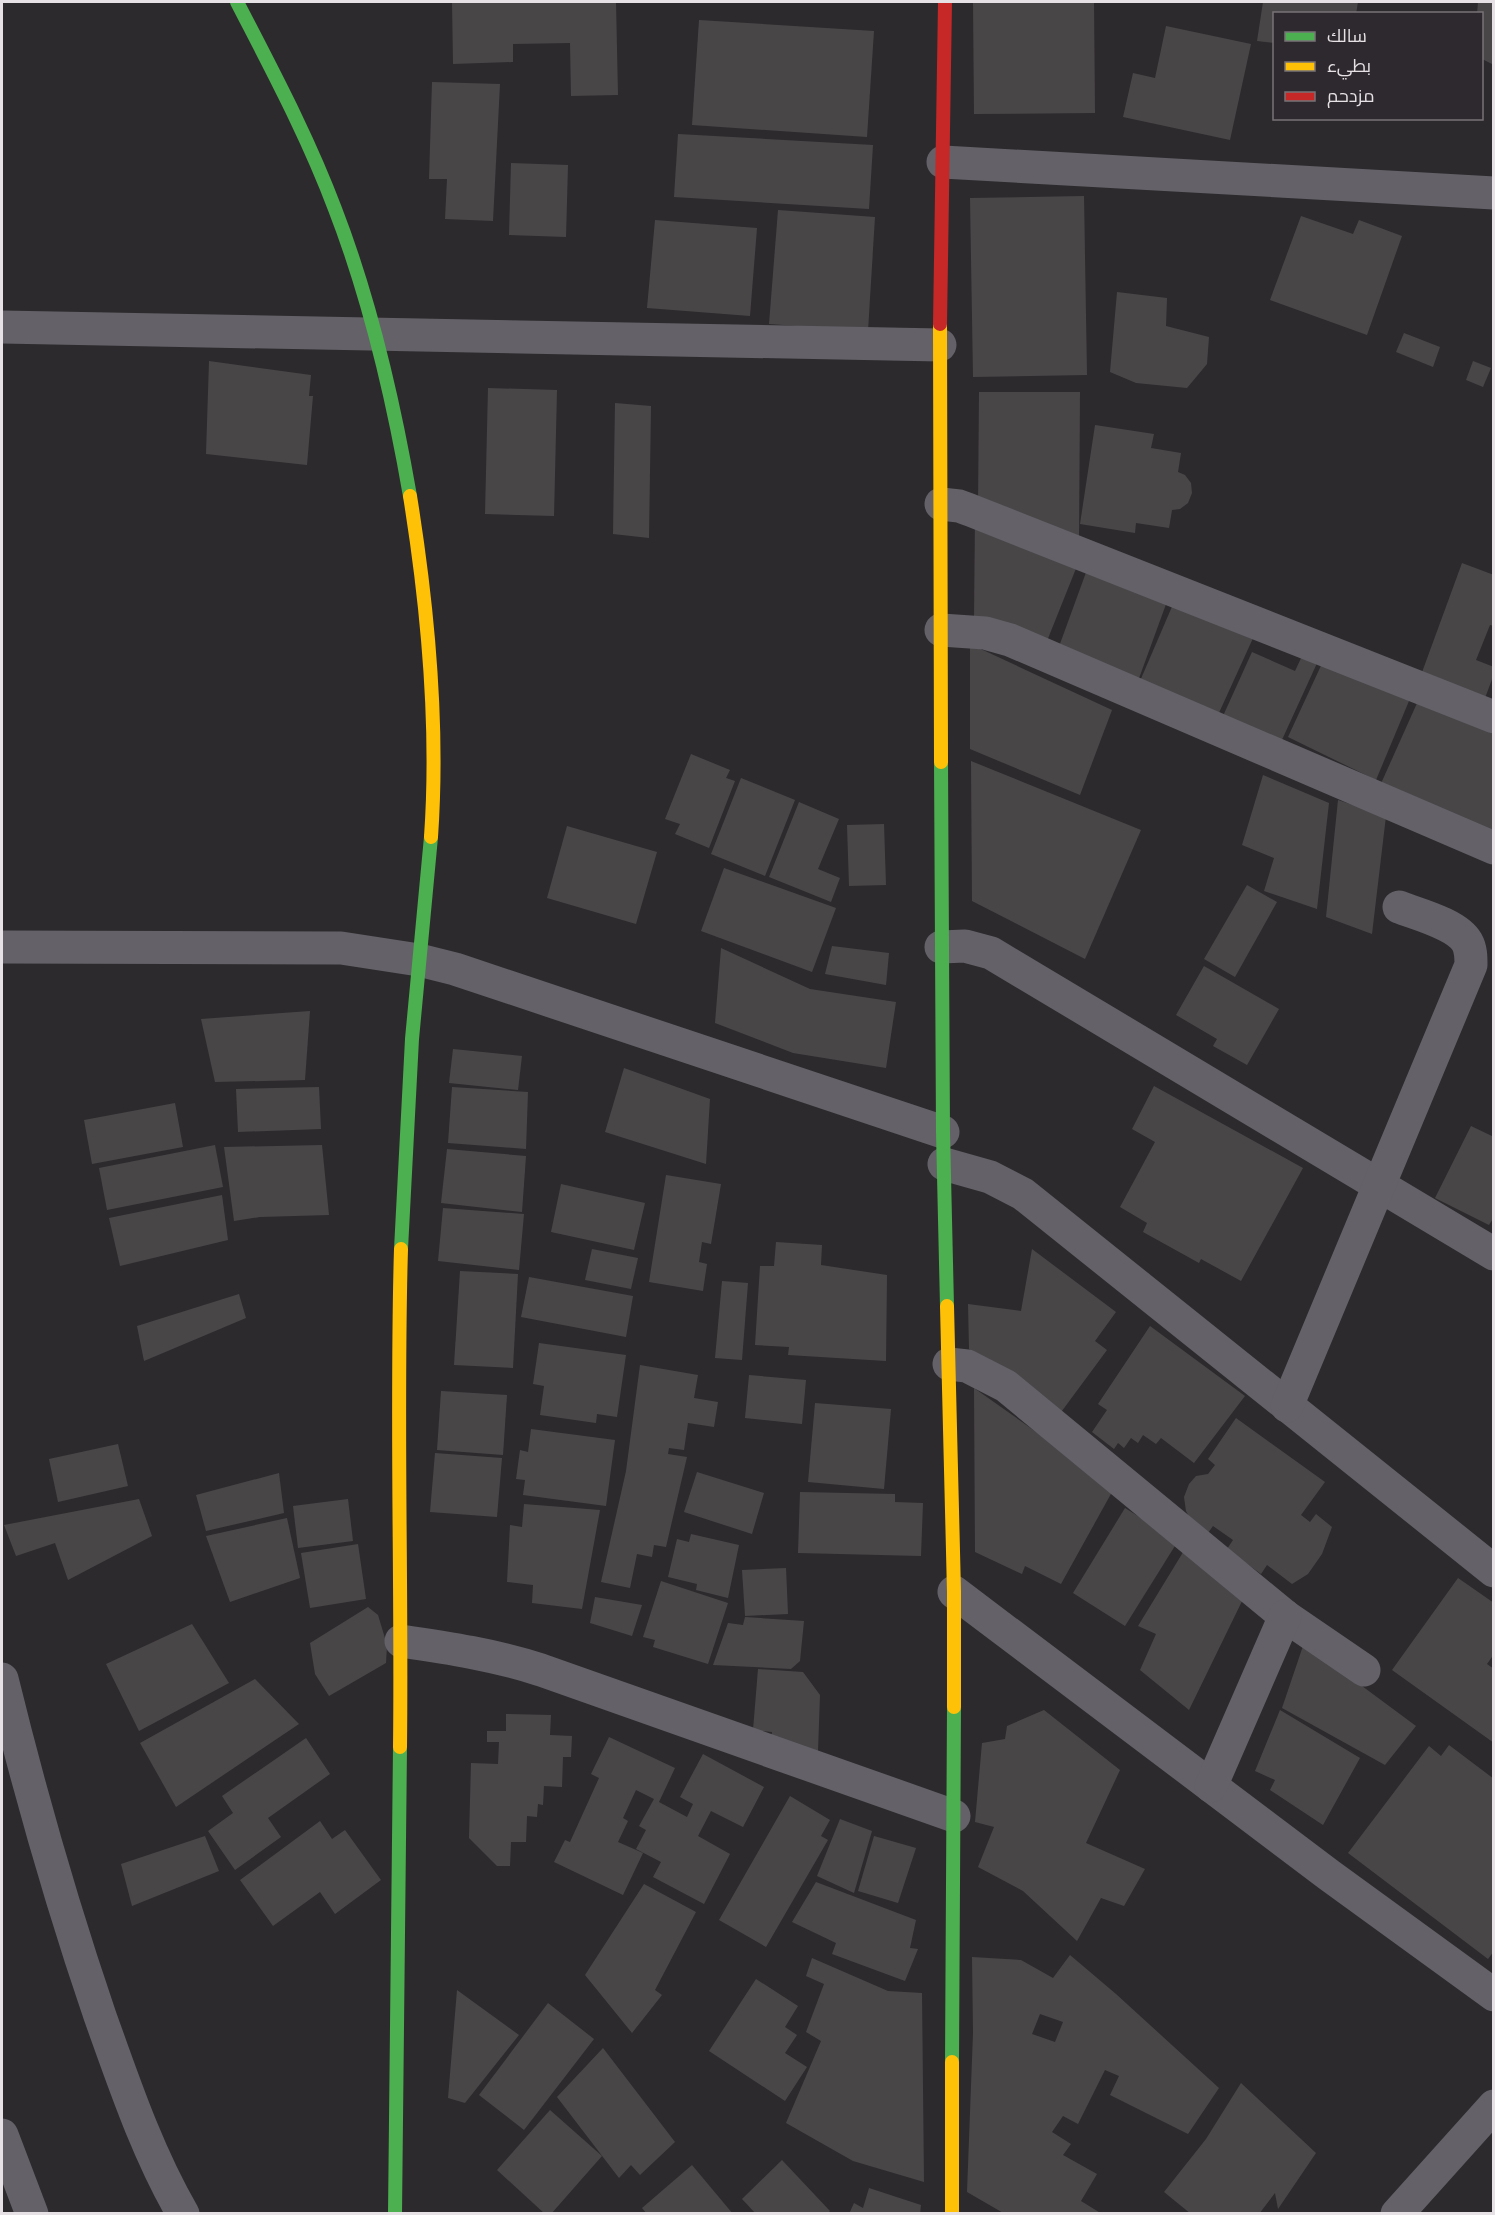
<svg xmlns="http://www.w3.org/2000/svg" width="1495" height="2215" font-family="Commissioner,Cairo,sans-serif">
	<rect width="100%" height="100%" fill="#2d2a2d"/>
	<g fill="#494648" fill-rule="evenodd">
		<polygon points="452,2 616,2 618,95 571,96 570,43 513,44 513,62 453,64"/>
		<polygon points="973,2 1094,2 1095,113 974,114"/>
		<polygon points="1263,2 1358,2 1356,14 1274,14 1274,43 1257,41"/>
		<polygon points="1478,2 1494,2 1494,65 1482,59 1482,14 1477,14"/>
		<polygon points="699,20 874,31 867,137 692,125"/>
		<polygon points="1166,26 1251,44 1230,140 1123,117 1133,73 1155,78"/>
		<polygon points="432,82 500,84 493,221 445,219 447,179 429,179"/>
		<polygon points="678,134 873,145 869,209 674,197"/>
		<polygon points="511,163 568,165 566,237 509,235"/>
		<polygon points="1084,196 1087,375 973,377 970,198"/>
		<polygon points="778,210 875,217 868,331 769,324"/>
		<polygon points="1301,216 1353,234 1359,220 1402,236 1367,335 1270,300"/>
		<polygon points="655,220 757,228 750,316 647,308"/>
		<polygon points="1117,292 1167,298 1166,326 1209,337 1207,364 1187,388 1136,383 1110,372"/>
		<polygon points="1404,333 1440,347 1433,367 1396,352"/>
		<polygon points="209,361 311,375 309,396 313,396 307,465 206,454"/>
		<polygon points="1473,361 1491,368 1483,387 1466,380"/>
		<polygon points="488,388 557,390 554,516 485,514"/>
		<polygon points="979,392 1080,392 1079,542 978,509"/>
		<polygon points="615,403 651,406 649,538 613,534"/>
		<polygon points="1095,425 1154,434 1151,448 1181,453 1178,472 1185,475 1191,483 1192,493 1188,503 1180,509 1172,510 1169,528 1136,523 1135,533 1080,524"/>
		<polygon points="975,518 1079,561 1045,646 974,618"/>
		<polygon points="1462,563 1494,575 1494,626 1490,625 1476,660 1494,667 1494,674 1485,698 1421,675"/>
		<polygon points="1088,567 1169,596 1138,681 1057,652"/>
		<polygon points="1174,602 1254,636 1218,715 1140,681"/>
		<polygon points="970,644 1112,710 1080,795 970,749"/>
		<polygon points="1252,652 1295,671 1303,654 1318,661 1281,742 1223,716"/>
		<polygon points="1325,657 1414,689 1376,780 1288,737"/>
		<polygon points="1422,692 1494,724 1494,839 1379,788"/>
		<polygon points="691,754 730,770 726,778 735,781 709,848 675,834 680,824 665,819"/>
		<polygon points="971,761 1141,830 1085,959 972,901"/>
		<polygon points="1263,775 1329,803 1317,909 1264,891 1274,858 1242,845"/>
		<polygon points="741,778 795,800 765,876 711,854"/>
		<polygon points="1338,800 1386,816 1372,934 1326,917"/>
		<polygon points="799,802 839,819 818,869 840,878 831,902 769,877"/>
		<polygon points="884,824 886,885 849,886 847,825"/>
		<polygon points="567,826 657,852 636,924 547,898"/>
		<polygon points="724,868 836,908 812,972 701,931"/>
		<polygon points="1247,885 1277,902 1235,977 1204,959"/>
		<polygon points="832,946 889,953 886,985 825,974"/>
		<polygon points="721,948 810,989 896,1002 886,1068 793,1053 715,1023"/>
		<polygon points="1204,966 1279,1009 1247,1065 1213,1046 1217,1039 1176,1015"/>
		<polygon points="310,1011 305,1080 215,1082 201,1019"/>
		<polygon points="453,1049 522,1056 518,1090 449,1083"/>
		<polygon points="624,1068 710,1099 706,1164 605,1132"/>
		<polygon points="1154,1086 1303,1168 1241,1281 1201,1259 1199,1263 1143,1232 1147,1223 1120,1207 1155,1142 1132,1129"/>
		<polygon points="319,1087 321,1129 238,1132 236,1089"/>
		<polygon points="452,1087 528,1092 526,1149 448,1143"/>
		<polygon points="175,1103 183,1147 92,1164 84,1120"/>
		<polygon points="1471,1126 1494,1137 1494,1217 1489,1225 1435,1198"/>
		<polygon points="215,1145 223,1187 107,1210 99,1168"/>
		<polygon points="322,1145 329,1215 260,1217 234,1221 224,1147"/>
		<polygon points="447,1149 526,1156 522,1212 441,1203"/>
		<polygon points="666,1175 721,1184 711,1244 702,1242 699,1262 707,1264 703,1291 649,1282"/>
		<polygon points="561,1184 645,1203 634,1250 551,1232"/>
		<polygon points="222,1195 228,1240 120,1266 109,1218"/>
		<polygon points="443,1208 524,1214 519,1270 438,1261"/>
		<polygon points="776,1242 822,1245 821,1265 887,1275 886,1361 788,1355 789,1347 755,1345 760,1266 774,1266"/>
		<polygon points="592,1249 638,1258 631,1289 585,1280"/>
		<polygon points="1032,1249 1116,1312 1095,1341 1107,1350 1056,1419 969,1349 968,1304 1021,1311"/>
		<polygon points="460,1271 518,1274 513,1368 454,1365"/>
		<polygon points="529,1277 633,1296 626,1337 521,1317"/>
		<polygon points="722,1281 748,1283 742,1360 715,1358"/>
		<polygon points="239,1294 246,1318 144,1361 137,1326"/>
		<polygon points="1150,1326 1245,1396 1194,1463 1161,1438 1156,1444 1143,1435 1138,1443 1131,1438 1124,1448 1118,1443 1114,1449 1092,1432 1107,1410 1098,1404"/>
		<polygon points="539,1343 626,1355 617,1417 597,1414 596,1423 540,1415 544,1386 533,1384"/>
		<polygon points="640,1365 698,1375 694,1398 718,1402 714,1427 688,1423 684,1450 669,1448 668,1454 687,1457 666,1547 654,1545 652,1557 637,1554 630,1588 601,1582 626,1471"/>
		<polygon points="749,1375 806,1380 802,1424 745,1418"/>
		<polygon points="974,1388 1076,1460 1112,1492 1061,1584 1025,1566 1022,1574 975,1552"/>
		<polygon points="441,1391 507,1395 503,1455 437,1450"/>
		<polygon points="815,1403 891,1409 884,1489 808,1482"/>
		<polygon points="1236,1418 1325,1482 1301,1515 1310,1522 1316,1514 1332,1527 1322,1554 1308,1574 1292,1584 1267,1565 1261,1574 1227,1549 1233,1540 1213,1526 1208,1533 1192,1522 1186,1511 1184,1497 1189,1484 1196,1476 1208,1474 1215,1465 1208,1459"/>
		<polygon points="531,1429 615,1440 606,1506 523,1495 525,1480 516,1479 520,1450 528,1452"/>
		<polygon points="118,1444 128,1486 58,1502 49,1459"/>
		<polygon points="435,1453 502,1458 497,1517 430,1512"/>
		<polygon points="697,1472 764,1493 752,1534 684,1512"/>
		<polygon points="279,1473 284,1513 206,1531 196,1495"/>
		<polygon points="800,1492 895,1494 895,1502 923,1503 921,1556 798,1553"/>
		<polygon points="139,1499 152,1536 68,1580 55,1543 16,1556 4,1525"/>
		<polygon points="348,1499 353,1541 298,1548 293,1506"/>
		<polygon points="524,1504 600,1510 582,1609 532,1603 533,1585 507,1582 510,1525 522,1527"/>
		<polygon points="1125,1508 1178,1541 1125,1626 1073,1593"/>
		<polygon points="287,1518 300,1578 230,1602 206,1536"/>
		<polygon points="691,1534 739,1545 728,1598 696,1590 697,1584 668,1577 677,1539 689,1542"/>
		<polygon points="358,1544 366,1599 310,1608 301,1553"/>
		<polygon points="1185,1549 1245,1595 1189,1710 1140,1670 1156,1634 1138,1626"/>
		<polygon points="786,1568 788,1614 745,1616 742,1570"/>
		<polygon points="1458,1578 1494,1603 1494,1654 1487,1664 1494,1669 1494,1743 1392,1670"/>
		<polygon points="661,1581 728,1603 708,1664 653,1647 655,1640 643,1637"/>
		<polygon points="595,1597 642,1605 632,1636 590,1623"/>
		<polygon points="368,1607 378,1615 387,1645 386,1663 329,1696 315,1674 310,1643"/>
		<polygon points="745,1617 804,1621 800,1661 791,1669 713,1665 728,1623 743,1625"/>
		<polygon points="192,1624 229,1683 139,1731 106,1664"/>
		<polygon points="1304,1643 1416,1726 1385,1765 1282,1708"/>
		<polygon points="758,1669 803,1672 820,1695 818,1751 770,1748 772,1732 753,1730"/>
		<polygon points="255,1679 299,1724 176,1807 140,1743"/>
		<polygon points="1044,1710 1120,1770 1086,1843 1145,1869 1124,1906 1101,1898 1077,1941 1023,1891 978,1867 994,1827 975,1822 982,1743 1005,1739 1007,1726"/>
		<polygon points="1280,1710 1360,1758 1323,1825 1270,1790 1275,1780 1255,1771"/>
		<polygon points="506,1714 551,1715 550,1735 572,1736 571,1757 563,1757 562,1787 544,1786 543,1805 538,1804 537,1817 527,1816 526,1842 511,1842 510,1866 497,1866 469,1838 471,1763 498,1764 499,1742 487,1742 487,1731 506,1731"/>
		<polygon points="609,1737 675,1768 659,1802 687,1817 693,1804 680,1797 703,1754 764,1787 743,1827 711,1811 698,1836 730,1854 704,1904 653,1877 661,1862 636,1849 646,1830 639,1826 654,1799 636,1790 623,1818 628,1821 618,1842 643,1853 623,1895 554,1862 565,1840 570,1842 599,1778 591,1774"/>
		<polygon points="306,1738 330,1774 268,1818 281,1837 235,1870 208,1831 233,1813 222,1796"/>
		<polygon points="1449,1745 1494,1779 1494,1951 1488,1959 1348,1853 1429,1746 1441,1756"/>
		<polygon points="790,1796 830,1820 821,1836 828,1840 766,1947 719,1920"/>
		<polygon points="840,1819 872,1831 854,1893 817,1876"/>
		<polygon points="320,1821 332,1839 345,1830 381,1880 335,1914 320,1892 273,1926 240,1880"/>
		<polygon points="205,1836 219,1871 132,1906 121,1864"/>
		<polygon points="874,1836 916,1848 898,1903 858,1891"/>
		<polygon points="816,1882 916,1920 910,1948 918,1949 905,1981 832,1954 836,1943 792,1922"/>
		<polygon points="644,1884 696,1912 655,1990 662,1995 632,2033 585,1975"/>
		<path d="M1070,1955l46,39 103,94 -31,46 -78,-39 9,-19 -14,-6 -27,54 -15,-8 -11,16 19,12 -8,11 34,19 -16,27 21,13h-97l-38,-22 6,-159 -1,-76 49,3 32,18zM1040,2014l23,8 -8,20 -23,-8z"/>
		<polygon points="812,1958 888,1991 922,1993 924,2182 853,2161 786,2123 821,2041 806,2032 824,1984 806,1976"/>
		<polygon points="756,1979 798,2006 785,2027 797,2035 785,2053 807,2067 785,2101 709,2051"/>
		<polygon points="457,1990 519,2035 465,2103 448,2098"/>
		<polygon points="548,2003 594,2039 524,2130 479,2095"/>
		<polygon points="603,2048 675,2142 640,2175 631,2165 619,2178 557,2097"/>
		<polygon points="1241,2083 1316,2153 1278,2209 1275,2193 1259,2214 1191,2214 1164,2192 1206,2139"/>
		<polygon points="550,2110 602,2156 551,2214 545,2214 497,2170"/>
		<polygon points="782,2160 830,2211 827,2214 756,2214 742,2199"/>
		<polygon points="692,2165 733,2214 647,2214 642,2208"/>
		<polygon points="869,2188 921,2205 920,2214 849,2214 854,2203 863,2208"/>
	</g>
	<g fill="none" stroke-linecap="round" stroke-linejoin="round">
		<g stroke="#646168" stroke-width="33">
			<polyline points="943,162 1494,193"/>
			<polyline points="2,327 940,345"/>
			<polyline points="941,504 959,506 970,510 1494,717"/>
			<polyline points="941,630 985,633 1010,640 1494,848"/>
			<polyline points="2,947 341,948 419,960 455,969 943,1132"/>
			<polyline points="941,947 965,946 991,953 1494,1254"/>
			<polyline points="944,1164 990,1177 1023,1194 1494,1571"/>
			<polyline points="949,1364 967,1366 1006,1386 1285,1616 1364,1670"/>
			<path d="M1287,1406l184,-441c0,-8 0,-16 -4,-23 -10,-18 -50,-28 -68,-35"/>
			<polyline points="954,1592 1329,1875 1494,1995"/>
			<path d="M401,1641c48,7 94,14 140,29l413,146"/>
			<path d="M2,1679c28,114 60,226 98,337 24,67 47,136 83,198"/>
			<polyline points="1211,1786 1285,1616"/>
			<polyline points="2,2135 32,2214"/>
			<polyline points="1397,2214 1494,2106"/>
		</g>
		<g stroke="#4caf50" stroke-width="14">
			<path d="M237,2c35,68 71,135 98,207 36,93 58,189 75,287"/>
			<polyline points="941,762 943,1132 947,1306"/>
			<polyline points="401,1249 412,1039 431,837"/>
			<polyline points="952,2062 954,1707"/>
			<polyline points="395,2214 400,1747"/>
		</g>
		<g stroke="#ffc107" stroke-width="14">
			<polyline points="940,324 941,762"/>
			<path d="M410,496c18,112 29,228 21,341"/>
			<polyline points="947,1306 954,1592 954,1707"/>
			<path d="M400,1747c2,-166 -4,-332 1,-498"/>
			<polyline points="952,2214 952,2062"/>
		</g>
		<polyline stroke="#c62828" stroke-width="14" points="940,324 945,2"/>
	</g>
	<rect width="1495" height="2215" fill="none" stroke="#e5e1e4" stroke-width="6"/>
	<rect x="1273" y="12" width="210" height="108" fill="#2e292e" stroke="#777377" stroke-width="1.5"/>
	<rect x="1285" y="32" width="30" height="9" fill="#4caf50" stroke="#777377" stroke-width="1.5"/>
	<text x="1327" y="42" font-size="18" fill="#e5e1e4">سالك</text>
	<rect x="1285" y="62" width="30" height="9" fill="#ffc107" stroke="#777377" stroke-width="1.5"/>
	<text x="1327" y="72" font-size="18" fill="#e5e1e4">بطيء</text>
	<rect x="1285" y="92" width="30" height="9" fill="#c62828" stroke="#777377" stroke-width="1.5"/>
	<text x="1327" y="102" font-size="18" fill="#e5e1e4">مزدحم</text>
</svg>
